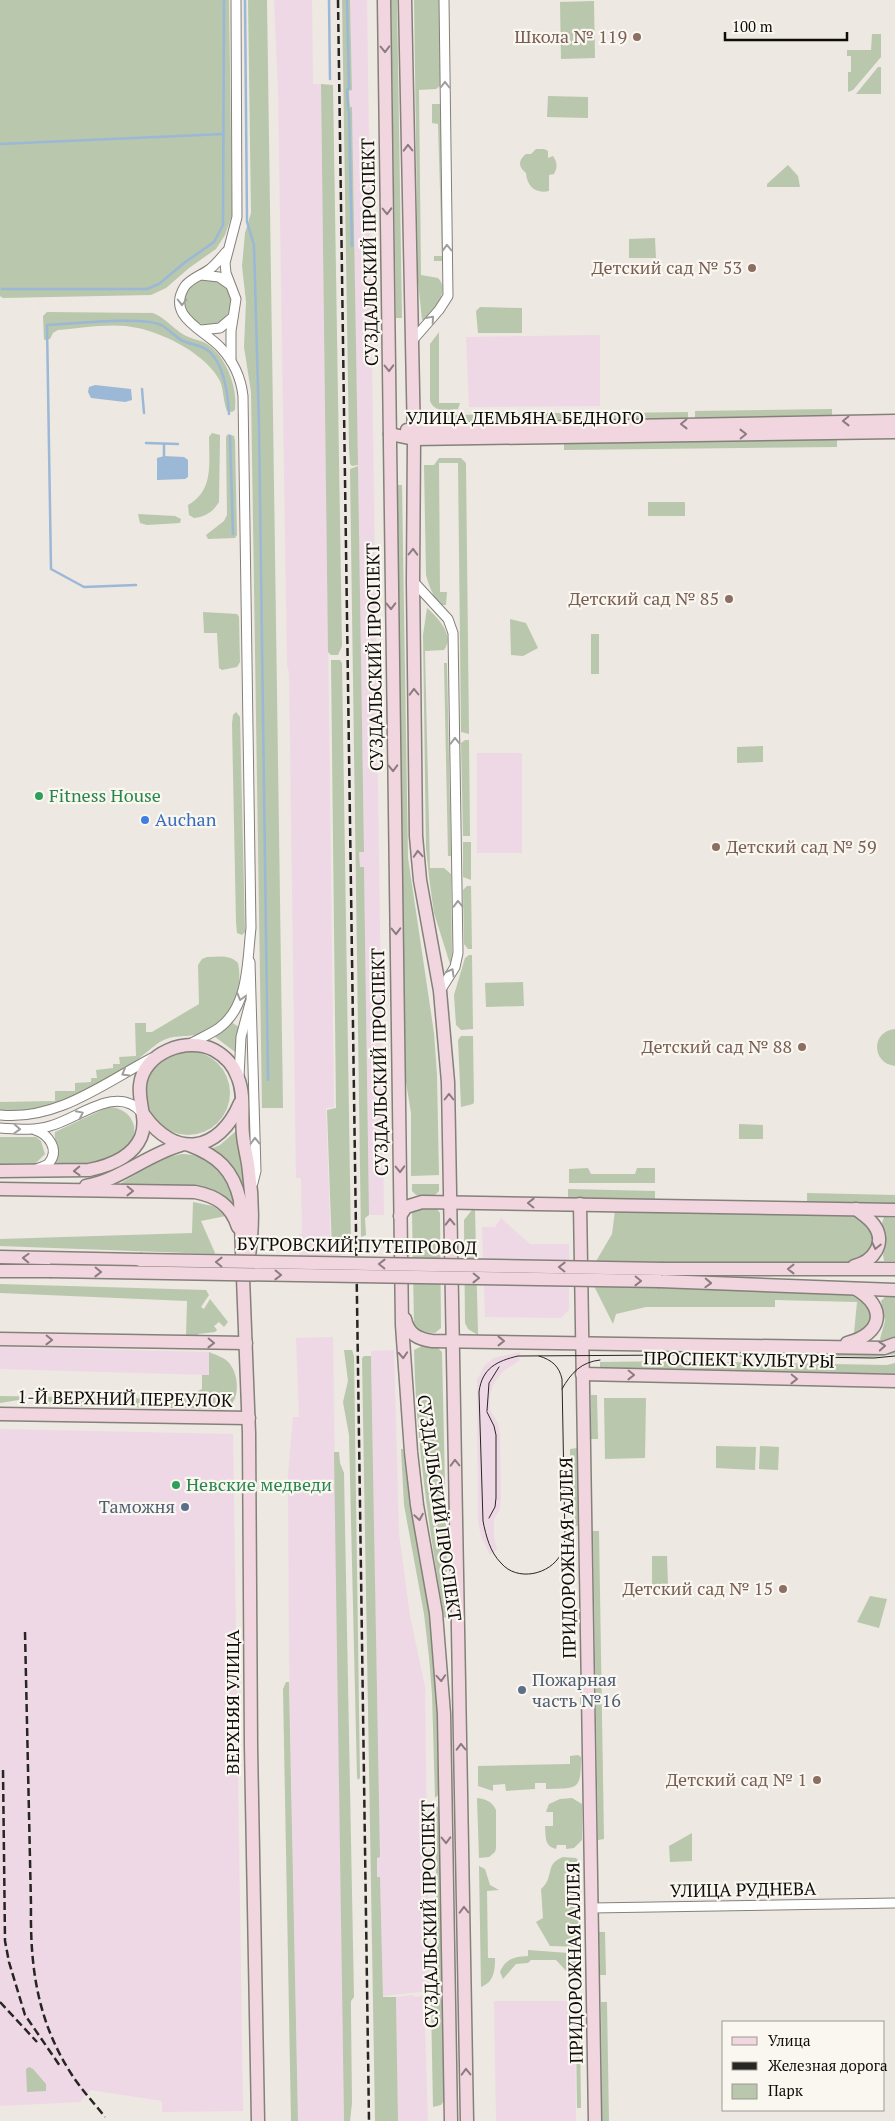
<svg xmlns="http://www.w3.org/2000/svg" width="895" height="2121" font-family="'PT Serif',serif">
	<rect width="100%" height="100%" fill="#ede8e2"/>
	<g fill="#eed8e5">
		<polygon points="274,0 312,0 313,84 321,84 334,1107 326,1108 331,1249 341,1250 341,1261 299,1261 299,1234 302,1234 301,1178 296,1178 289,673 287,664 278,90"/>
		<polygon points="350,0 367,0 384,1215 369,1215 364,867 360,867 359,852 364,851 352,107 350,107 349,90 352,90"/>
		<polygon points="600,335 600,406 469,407 466,337"/>
		<rect x="477" y="753" width="45" height="100"/>
		<polygon points="501,1218 530,1244 569,1244 569,1310 561,1318 485,1317 482,1227 495,1227"/>
		<polygon points="333,1337 344,2121 298,2121 289,1659 288,1474 293,1417 299,1417 296,1338"/>
		<polygon points="0,1347 209,1352 209,1375 0,1369"/>
		<polygon points="394,1350 399,1534 410,1616 425,1687 429,1991 383,1996 380,1877 377,1877 377,1857 380,1857 371,1351"/>
		<polygon points="520,1352 519,1361 502,1372 493,1385 490,1396 490,1410 498,1423 500,1436 501,1498 500,1509 494,1519 494,1537 497,1549 490,1555 481,1536 478,1521 477,1380 484,1366 494,1358"/>
		<polygon points="0,1429 233,1434 243,2111 162,2112 162,2101 90,2090 80,2102 0,2106"/>
		<polygon points="414,1995 414,1997 424,1996 428,2121 398,2121 396,1997"/>
		<polygon points="494,2001 575,2001 576,2121 496,2121"/>
	</g>
	<g fill="#b9c7ac">
		<polygon points="0,0 229,0 232,215 225,235 216,249 189,268 166,288 151,295 3,298 0,296"/>
		<polygon points="248,0 267,0 283,1108 262,1108 251,392 244,347 246,302 242,266 245,233 251,213"/>
		<polygon points="342,0 350,0 352,90 349,91 350,107 352,107 358,465 352,466 350,464 349,448"/>
		<polygon points="391,0 397,0 402,318 396,318"/>
		<path d="M414,0h26l2,84 -6,5 -17,1 2,185 17,3c13,13 -5,31 -12,43l-4,-1 -4,-39z"/>
		<polygon points="594,1 595,58 561,59 560,2"/>
		<polygon points="872,34 881,34 881,57 853,90 848,92 848,72 851,72 851,56 847,56 847,50 871,50"/>
		<polygon points="878,67 881,67 881,94 856,94"/>
		<polygon points="321,84 333,85 342,646 338,655 331,655 328,652"/>
		<polygon points="548,96 588,97 588,118 547,117"/>
		<polygon points="432,104 441,104 444,261 434,261 434,256 442,256 438,124 432,123"/>
		<path d="M536,149h8l4,2v7l5,-2c4,6 5,11 1,18l-5,1v16c-14,3 -22,-5 -23,-18 -8,-6 -8,-13 0,-19h5z"/>
		<polygon points="788,165 798,176 800,187 767,187 767,184"/>
		<polygon points="655,238 656,258 629,258 629,239"/>
		<circle cx="208" cy="302" r="23"/>
		<polygon points="480,307 522,308 522,333 478,333 476,311"/>
		<path d="M47,312l106,1c12,5 18,13 28,20 8,6 18,6 26,11 19,12 31,44 28,66l-3,2 -5,-1c-4,-10 -3,-20 -7,-30 -13,-26 -54,-47 -82,-53 -25,-6 -55,0 -80,2l-5,3 -3,6 -6,1 -1,-24z"/>
		<path d="M439,332v71h21l-2,6c-11,1 -23,4 -28,-8v-57z"/>
		<polygon points="832,409 832,415 695,418 695,411"/>
		<polygon points="688,412 688,418 614,419 614,413"/>
		<rect x="539" y="413" width="41" height="7"/>
		<polygon points="535,414 535,420 441,422 444,416 448,415"/>
		<path d="M212,433l8,2 -1,67c-6,10 -14,15 -25,16l-5,-3 -1,-10c26,-14 21,-42 21,-68z"/>
		<polygon points="228,434 234,436 235,441 237,535 235,538 208,539 206,535 224,521 227,515 226,437"/>
		<polygon points="837,439 837,447 564,450 564,442"/>
		<path d="M439,458h22l5,5 3,271 -8,-2 -3,-269h-19l1,129h7l-1,13h-6c-7,-9 -11,-19 -14,-30l-2,-110h10z"/>
		<polygon points="358,466 364,852 359,852 360,867 364,867 369,1215 365,1218 366,1235 361,1237 350,472 350,469"/>
		<polygon points="397,485 402,485 408,858 434,1033 437,1075 439,1175 411,1176 411,1113 405,1076"/>
		<rect x="648" y="502" width="37" height="14"/>
		<polygon points="138,514 175,516 181,519 180,523 147,525 140,523"/>
		<path d="M427,608c11,10 28,27 17,42l-19,1 5,217h14l7,6 1,79 -1,10 -1,1 -16,-51 -5,-36 -3,-29 -3,-213z"/>
		<polygon points="203,612 237,614 239,617 240,662 237,667 222,670 219,668 217,633 204,633"/>
		<polygon points="510,619 526,623 538,648 523,656 511,655"/>
		<rect x="591" y="634" width="8" height="40"/>
		<polygon points="331,660 340,660 342,663 351,1246 351,1250 332,1250 327,1110 336,1108"/>
		<polygon points="444,663 447,663 451,856 448,856"/>
		<polygon points="236,712 240,717 245,932 242,935 237,933 236,922 232,724 233,715"/>
		<polygon points="465,740 469,740 470,836 463,836 461,743"/>
		<polygon points="763,746 763,762 737,763 737,747"/>
		<polygon points="463,842 471,842 471,880 463,877"/>
		<polygon points="467,886 471,886 472,949 468,949 464,944 463,890"/>
		<polygon points="469,955 472,955 473,1029 461,1030 456,1025 454,995 465,958"/>
		<path d="M207,957c12,0 22,-3 31,6 6,28 -8,62 -37,71 -17,4 -28,-1 -44,10 -7,5 -14,11 -21,17 -26,19 -66,43 -98,49 -12,3 -26,1 -38,0v-8l55,-1v-10h20v-8l16,-1v-4h6l-1,-8 17,-2v-4h7l-1,-7 17,-1 -1,-33h11v9h6l47,-28 -1,-39 4,-6z"/>
		<polygon points="523,982 524,1006 486,1007 485,983"/>
		<polygon points="231,1022 239,1027 235,1052 214,1036"/>
		<path d="M895,1029v37c-24,-3 -24,-35 0,-37z"/>
		<polygon points="461,1036 473,1036 474,1102 473,1104 461,1107 458,1040"/>
		<circle cx="188" cy="1093" r="42"/>
		<path d="M108,1107c24,0 36,25 17,42 -20,18 -45,18 -70,15 7,-17 -2,-20 0,-32z"/>
		<polygon points="739,1124 763,1125 763,1139 739,1139"/>
		<polygon points="236,1131 246,1186 241,1187 208,1150 220,1145"/>
		<polygon points="0,1137 36,1137 41,1141 45,1154 36,1163 0,1164"/>
		<path d="M182,1154c23,1 35,9 46,28 5,9 7,13 6,22l-13,-10 -15,-6 -84,-3 -1,-2 43,-25z"/>
		<polygon points="588,1168 591,1174 635,1174 637,1168 655,1168 655,1183 569,1183 569,1169"/>
		<polygon points="412,1184 439,1184 439,1191 435,1195 416,1195 412,1191"/>
		<polygon points="568,1189 655,1191 655,1201 568,1200"/>
		<polygon points="807,1193 895,1195 895,1203 807,1202"/>
		<polygon points="193,1202 213,1206 226,1216 201,1221 215,1253 214,1254 0,1246 0,1239 192,1233"/>
		<polygon points="419,1208 436,1208 440,1213 441,1328 435,1333 420,1332 414,1327 412,1212"/>
		<polygon points="472,1210 475,1210 478,1335 468,1329 465,1323 464,1220"/>
		<path d="M615,1211l235,4 16,6c2,5 6,11 7,16 3,14 -13,23 -24,25l-254,1 17,-29z"/>
		<polygon points="884,1217 895,1218 895,1261 884,1261 883,1255 885,1247 882,1223"/>
		<polygon points="0,1284 206,1290 209,1295 201,1307 204,1309 210,1299 228,1322 224,1327 219,1322 214,1326 217,1330 215,1332 198,1334 198,1336 186,1336 187,1301 0,1293"/>
		<path d="M594,1286h90l167,9c16,8 21,14 19,32l-20,11 4,-5 3,-31 -82,-2v7h-129l-30,7 -3,10z"/>
		<polygon points="886,1296 895,1296 895,1339 891,1341 883,1342 880,1339 885,1321 881,1301"/>
		<path d="M422,1346l15,1 5,5 6,265 -2,1 -2,-1c-15,-89 -28,-176 -30,-267z"/>
		<polygon points="676,1349 886,1353 895,1351 895,1354 874,1357 676,1353"/>
		<polygon points="344,1350 352,1350 354,1356 360,1778 358,1780 357,1777 349,1435 343,1402 348,1381"/>
		<path d="M209,1352c7,3 17,6 21,12 9,12 11,38 -5,45l-165,-3 -28,-6 -1,-2 -31,5v-7l182,3 20,-10v-14h7z"/>
		<polygon points="364,1356 371,1356 380,1857 377,1858 377,1877 380,1877 383,1997 396,1997 398,2121 375,2121 362,1358"/>
		<polygon points="675,1361 887,1365 895,1363 895,1374 600,1369 600,1362"/>
		<polygon points="597,1395 598,1439 591,1439 591,1395"/>
		<polygon points="604,1398 646,1398 645,1458 605,1459"/>
		<polygon points="716,1446 756,1447 755,1470 716,1468"/>
		<polygon points="760,1446 779,1447 778,1470 759,1469"/>
		<polygon points="577,1448 578,1526 571,1526 570,1449"/>
		<path d="M401,1449h2c7,55 20,110 27,166 7,59 8,119 9,179l-4,4 -3,-104 -3,-37 -5,-43 -20,-109z"/>
		<polygon points="334,1452 339,1452 340,1463 344,1473 354,1997 351,2001 351,2011 352,2103 350,2121 344,2121"/>
		<polygon points="593,1531 599,1531 604,1839 598,1840"/>
		<polygon points="652,1556 667,1556 668,1585 652,1585"/>
		<polygon points="870,1596 887,1599 879,1628 857,1622"/>
		<polygon points="286,1682 289,1682 298,2121 291,2121 283,1689"/>
		<path d="M578,1755l3,2c0,34 -3,31 -35,32v-6h-11v6l-29,2 -1,-7 -12,1v6l-15,-5v-20l92,-2v-8z"/>
		<path d="M477,1798c10,1 15,4 19,12v38l-1,4 -6,5 -10,1z"/>
		<path d="M572,1798l10,6v36l-8,8 -8,1v-4h-9l-1,4c-12,-3 -10,-12 -11,-23h8v-14h-7l3,-8 11,-5z"/>
		<polygon points="435,1806 438,1807 440,1811 443,1985 438,1988"/>
		<polygon points="692,1833 692,1861 670,1862 669,1846"/>
		<path d="M563,1857l13,1 5,5v84l-31,-1 -14,-24 7,-4 -2,-29c14,-12 3,-25 22,-32z"/>
		<path d="M479,1866l6,3 5,16 9,5 -12,1 1,67h7c0,13 -1,24 -14,29z"/>
		<polygon points="599,1932 605,1932 606,1975 600,1975"/>
		<path d="M528,1950l54,4v13l-7,10 -6,-3 -13,-14h-25l-3,3 -12,1 -13,15 -3,-7c6,-14 14,-15 28,-16z"/>
		<polygon points="438,1995 442,2000 444,2101 441,2105 433,2107 431,2002"/>
		<polygon points="601,2002 607,2002 609,2121 602,2121"/>
		<polygon points="576,2034 580,2034 581,2108 577,2108"/>
		<polygon points="29,2067 33,2069 46,2084 46,2091 27,2092 26,2069"/>
	</g>
	<g fill="#9bb8d6">
		<polygon points="95,385 131,389 132,400 125,402 91,398 88,392 89,387"/>
		<polygon points="164,456 184,457 188,460 188,477 185,479 157,480 157,458"/>
	</g>
	<g fill="none" stroke-linecap="round" stroke-linejoin="round">
		<g stroke="#9bb8d6" stroke-width="2.5">
			<polyline points="245,0 247,222 254,245 259,425 268,1080"/>
			<polyline points="329,0 330,79"/>
			<polyline points="347,0 349,88 347,90 348,108 349,112 352,246"/>
			<polyline points="0,144 223,134"/>
			<polyline points="2,289 147,289 159,284 184,263 214,242 223,225 224,0"/>
			<polyline points="142,389 144,413"/>
			<polyline points="230,436 233,534"/>
			<polyline points="146,443 178,444"/>
			<polyline points="164,456 164,444"/>
			<path d="M136,585l-52,2 -33,-18 -4,-244c26,-1 93,-9 114,0 8,4 14,12 22,16 7,3 15,4 21,7 20,11 24,47 25,66"/>
		</g>
		<defs>
			<g id="street">
				<polyline points="201,275 219,277 229,284"/>
				<polyline points="201,330 220,328 233,317"/>
				<polyline points="412,341 439,310 448,296 444,0"/>
				<polyline points="231,361 231,331 236,299 226,273 225,263 237,217 236,0"/>
				<polyline points="413,581 448,619 453,633 458,953 455,967 440,991"/>
				<polyline points="250,962 256,1171 253,1183"/>
				<path d="M188,1045c10,-6 21,-10 31,-17 30,-22 28,-66 32,-100l-8,-532c-2,-18 -10,-35 -22,-48 -16,-18 -56,-31 -36,-62 6,-8 17,-11 25,-17 6,-5 11,-11 16,-17"/>
				<polyline points="239,1076 241,1037 250,1003"/>
				<path d="M0,1115c57,6 104,-32 152,-57"/>
				<path d="M0,1128c17,1 34,3 50,-2 28,-7 67,-43 92,-13"/>
				<path d="M35,1130c13,4 26,20 13,34 -2,2 -8,3 -11,5"/>
				<polyline points="592,1908 895,1903"/>
			</g>
			<g id="secondary">
				<polyline points="384,0 402,1325 411,1452 417,1505 436,1613 444,1714 451,2121"/>
				<polyline points="405,0 414,439 413,581 416,836 420,880 440,991 448,1082 467,2121"/>
				<polyline points="407,430 895,421"/>
				<polyline points="390,434 414,439 895,432"/>
				<path d="M144,1115c31,44 75,38 96,-12"/>
				<path d="M189,1145c29,11 44,25 51,55l9,233 2,313 7,375"/>
				<path d="M0,1171l89,-1c20,-4 43,-12 52,-33 7,-17 -3,-34 -1,-52 3,-32 47,-49 74,-35 11,6 20,16 24,28 7,17 3,39 5,57 1,12 5,24 6,37 4,30 4,61 -1,90"/>
				<path d="M86,1186c34,-6 62,-32 95,-41"/>
				<path d="M0,1189l195,3c21,4 36,13 43,35"/>
				<polyline points="580,1204 595,2121"/>
				<polyline points="400,1216 406,1207 422,1202 895,1210"/>
				<polyline points="0,1257 140,1260"/>
				<path d="M854,1266c19,-4 33,-23 20,-41 -5,-7 -12,-11 -18,-16"/>
				<polyline points="663,1269 895,1269"/>
				<polyline points="0,1271 50,1271"/>
				<polyline points="660,1281 895,1290"/>
				<path d="M405,1319c3,15 13,20 27,22l452,7 11,-4"/>
				<polyline points="0,1339 246,1343"/>
				<path d="M847,1343c36,-9 40,-36 9,-54"/>
				<polyline points="582,1374 895,1381"/>
				<polyline points="0,1414 249,1418"/>
			</g>
		</defs>
		<use href="#street" stroke="#84807a" stroke-width="11"/>
		<use href="#secondary" stroke="#84807a" stroke-width="15"/>
		<use href="#street" stroke="#fff" stroke-width="9"/>
		<use href="#secondary" stroke="#f2d6df" stroke-width="12"/>
		<g stroke="#272623" stroke-width="1">
			<path d="M539,1356c13,4 20,10 23,23l3,160c-1,5 -2,10 -4,15 -11,21 -44,28 -60,9 -11,-11 -15,-27 -18,-42l-4,-129c3,-24 18,-31 39,-36l158,-1 198,3 21,-2"/>
			<path d="M562,1389c9,-16 19,-27 38,-29"/>
			<polyline points="487,1411 489,1383 499,1367"/>
			<polyline points="487,1412 494,1426 496,1435 496,1498 495,1507 489,1518"/>
		</g>
		<g stroke="#272623" stroke-width="2.5" stroke-dasharray="8 4" stroke-linecap="butt">
			<polyline points="338,0 369,2121"/>
			<path d="M25,1632l6,273c-1,62 6,116 41,170 9,14 22,28 33,42"/>
			<polyline points="3,1770 5,1941 9,1962 25,2015 60,2066"/>
			<polyline points="0,2002 37,2042"/>
		</g>
		<defs>
			<g id="secondary-bridge">
				<polyline points="140,1260 663,1269"/>
				<polyline points="50,1271 660,1281"/>
			</g>
		</defs>
		<use href="#secondary-bridge" stroke="#84807a" stroke-width="15" stroke-linecap="butt"/>
		<use href="#secondary-bridge" stroke="#f2d6df" stroke-width="12"/>
	</g>
	<defs><path id="oneway-chevron" d="M-2-3.5L2.5 0L-2 3.5" fill="none" stroke-width="1.6" stroke-linecap="round" stroke-linejoin="round" transform="scale(1.25)"/></defs>
	<g stroke="#8b7c80">
		<use href="#oneway-chevron" transform="translate(385 49) rotate(89)"/>
		<use href="#oneway-chevron" transform="translate(408 148) rotate(-91)"/>
		<use href="#oneway-chevron" transform="translate(387 211) rotate(89)"/>
		<use href="#oneway-chevron" transform="translate(389 368) rotate(89)"/>
		<use href="#oneway-chevron" transform="translate(846 421) rotate(179)"/>
		<use href="#oneway-chevron" transform="translate(684 424) rotate(179)"/>
		<use href="#oneway-chevron" transform="translate(743 434) rotate(-1)"/>
		<use href="#oneway-chevron" transform="translate(413 552) rotate(-89)"/>
		<use href="#oneway-chevron" transform="translate(391 606) rotate(89)"/>
		<use href="#oneway-chevron" transform="translate(414 692) rotate(-91)"/>
		<use href="#oneway-chevron" transform="translate(393 768) rotate(89)"/>
		<use href="#oneway-chevron" transform="translate(418 854) rotate(-94)"/>
		<use href="#oneway-chevron" transform="translate(396 931) rotate(89)"/>
		<use href="#oneway-chevron" transform="translate(449 1097) rotate(-90)"/>
		<use href="#oneway-chevron" transform="translate(400 1169) rotate(89)"/>
		<use href="#oneway-chevron" transform="translate(77 1171) rotate(178)"/>
		<use href="#oneway-chevron" transform="translate(130 1191) rotate(1)"/>
		<use href="#oneway-chevron" transform="translate(531 1203) rotate(-179)"/>
		<use href="#oneway-chevron" transform="translate(450 1222) rotate(-91)"/>
		<use href="#oneway-chevron" transform="translate(876 1246) rotate(103)"/>
		<use href="#oneway-chevron" transform="translate(26 1258) rotate(-178)"/>
		<use href="#oneway-chevron" transform="translate(219 1262) rotate(-179)"/>
		<use href="#oneway-chevron" transform="translate(382 1264) rotate(-179)"/>
		<use href="#oneway-chevron" transform="translate(562 1267) rotate(-179)"/>
		<use href="#oneway-chevron" transform="translate(791 1269) rotate(180)"/>
		<use href="#oneway-chevron" transform="translate(98 1272) rotate(1)"/>
		<use href="#oneway-chevron" transform="translate(278 1275) rotate(1)"/>
		<use href="#oneway-chevron" transform="translate(476 1278) rotate(1)"/>
		<use href="#oneway-chevron" transform="translate(638 1281) rotate(1)"/>
		<use href="#oneway-chevron" transform="translate(708 1283) rotate(2)"/>
		<use href="#oneway-chevron" transform="translate(49 1340) rotate(1)"/>
		<use href="#oneway-chevron" transform="translate(501 1341)"/>
		<use href="#oneway-chevron" transform="translate(211 1343) rotate(1)"/>
		<use href="#oneway-chevron" transform="translate(882 1346) rotate(-4)"/>
		<use href="#oneway-chevron" transform="translate(403 1355) rotate(87)"/>
		<use href="#oneway-chevron" transform="translate(631 1375) rotate(1)"/>
		<use href="#oneway-chevron" transform="translate(794 1379) rotate(1)"/>
		<use href="#oneway-chevron" transform="translate(455 1463) rotate(-91)"/>
		<use href="#oneway-chevron" transform="translate(419 1517) rotate(80)"/>
		<use href="#oneway-chevron" transform="translate(441 1678) rotate(86)"/>
		<use href="#oneway-chevron" transform="translate(461 1747) rotate(-91)"/>
		<use href="#oneway-chevron" transform="translate(446 1840) rotate(89)"/>
		<use href="#oneway-chevron" transform="translate(464 1910) rotate(-91)"/>
		<use href="#oneway-chevron" transform="translate(466 2072) rotate(-91)"/>
	</g>
	<g stroke="#9f9e9d">
		<use href="#oneway-chevron" transform="translate(445 85) rotate(-90)"/>
		<use href="#oneway-chevron" transform="translate(447 248) rotate(-91)"/>
		<use href="#oneway-chevron" transform="translate(182 302) rotate(90)"/>
		<use href="#oneway-chevron" transform="translate(431 319) rotate(-49)"/>
		<use href="#oneway-chevron" transform="translate(455 741) rotate(-91)"/>
		<use href="#oneway-chevron" transform="translate(458 904) rotate(-91)"/>
		<use href="#oneway-chevron" transform="translate(451 972) rotate(-60)"/>
		<use href="#oneway-chevron" transform="translate(241 997) rotate(106)"/>
		<use href="#oneway-chevron" transform="translate(125 1073) rotate(150)"/>
		<use href="#oneway-chevron" transform="translate(80 1114) rotate(-26)"/>
		<use href="#oneway-chevron" transform="translate(17 1129) rotate(3)"/>
		<use href="#oneway-chevron" transform="translate(255 1141) rotate(-91)"/>
	</g>
	<g fill="#8d6e63" stroke="#faf6f0" stroke-width="2">
		<circle cx="637" cy="37" r="5"/>
		<circle cx="752" cy="268" r="5"/>
		<circle cx="729" cy="599" r="5"/>
		<circle cx="716" cy="847" r="5"/>
		<circle cx="802" cy="1047" r="5"/>
		<circle cx="783" cy="1589" r="5"/>
		<circle cx="817" cy="1780" r="5"/>
	</g>
	<g fill="#2e9e5b" stroke="#faf6f0" stroke-width="2">
		<circle cx="39" cy="796" r="5"/>
		<circle cx="176" cy="1485" r="5"/>
	</g>
	<circle fill="#3f7fe0" stroke="#faf6f0" stroke-width="2" cx="145" cy="820" r="5"/>
	<g fill="#5c6f8a" stroke="#faf6f0" stroke-width="2">
		<circle cx="185" cy="1507" r="5"/>
		<circle cx="522" cy="1690" r="5"/>
	</g>
	<g text-anchor="middle" stroke-width="4.5" stroke-linejoin="round" paint-order="stroke">
		<g font-size="18" fill="#785e54" stroke="#faf6f0" text-anchor="end">
			<text x="627" y="43">Школа № 119</text>
			<text x="742" y="274">Детский сад № 53</text>
			<text x="719" y="605">Детский сад № 85</text>
			<text x="726" y="853" text-anchor="start">Детский сад № 59</text>
			<text x="792" y="1053">Детский сад № 88</text>
			<text x="773" y="1595">Детский сад № 15</text>
			<text x="807" y="1786">Детский сад № 1</text>
		</g>
		<g font-size="18" fill="#0e0d0b" stroke="#faf6f0">
			<text transform="translate(370 252) rotate(-91)" y="6">СУЗДАЛЬСКИЙ ПРОСПЕКТ</text>
			<text x="525" y="424">УЛИЦА ДЕМЬЯНА БЕДНОГО</text>
			<text transform="translate(375 657) rotate(-91)" y="6">СУЗДАЛЬСКИЙ ПРОСПЕКТ</text>
			<text transform="translate(380 1062) rotate(-91)" y="6">СУЗДАЛЬСКИЙ ПРОСПЕКТ</text>
			<text transform="translate(357 1246) rotate(1)" y="6">БУГРОВСКИЙ ПУТЕПРОВОД</text>
			<text transform="translate(739 1360) rotate(1)" y="6">ПРОСПЕКТ КУЛЬТУРЫ</text>
			<text transform="translate(125 1399) rotate(1)" y="6">1-Й ВЕРХНИЙ ПЕРЕУЛОК</text>
			<text transform="translate(439 1508) rotate(82)" y="6">СУЗДАЛЬСКИЙ ПРОСПЕКТ</text>
			<text transform="translate(568 1558) rotate(-91)" y="6">ПРИДОРОЖНАЯ АЛЛЕЯ</text>
			<text transform="translate(233 1702) rotate(-90)" y="6">ВЕРХНЯЯ УЛИЦА</text>
			<text transform="translate(743 1890) rotate(-1)" y="6">УЛИЦА РУДНЕВА</text>
			<text transform="translate(430 1914) rotate(-91)" y="6">СУЗДАЛЬСКИЙ ПРОСПЕКТ</text>
			<text transform="translate(575 1963) rotate(-91)" y="6">ПРИДОРОЖНАЯ АЛЛЕЯ</text>
		</g>
		<g font-size="18" fill="#27864d" stroke="#faf6f0" text-anchor="start">
			<text x="49" y="802">Fitness House</text>
			<text x="186" y="1491">Невские медведи</text>
		</g>
		<g font-size="18" fill="#366cbe" stroke="#faf6f0" text-anchor="start">
			<text x="155" y="826">Auchan</text>
		</g>
		<g font-size="18" fill="#4e5e75" stroke="#faf6f0" text-anchor="end">
			<text x="175" y="1513">Таможня</text>
			<text x="532" y="1686" text-anchor="start">Пожарная<tspan x="532" dy="21">часть №16</tspan></text>
		</g>
	</g>
	<rect x="722" y="2021" width="162" height="90" fill="#faf6f0" stroke="#9c9994"/>
	<rect x="732" y="2037" width="25" height="8" fill="#f2d6df" stroke="#9c9994"/>
	<text x="768" y="2046" font-size="15" fill="#0e0d0b">Улица</text>
	<rect x="732" y="2062" width="25" height="8" fill="#272623" stroke="#9c9994"/>
	<text x="768" y="2071" font-size="15" fill="#0e0d0b">Железная дорога</text>
	<rect x="732" y="2084" width="25" height="15" fill="#b9c7ac" stroke="#9c9994"/>
	<text x="768" y="2096" font-size="15" fill="#0e0d0b">Парк</text>
	<path d="M725 32v8h122v-8" fill="none" stroke="#0e0d0b" stroke-width="2.5"/>
	<text x="732" y="32" font-size="15" fill="#0e0d0b" stroke="#faf6f0" stroke-width="4" paint-order="stroke">100 m</text>
</svg>
